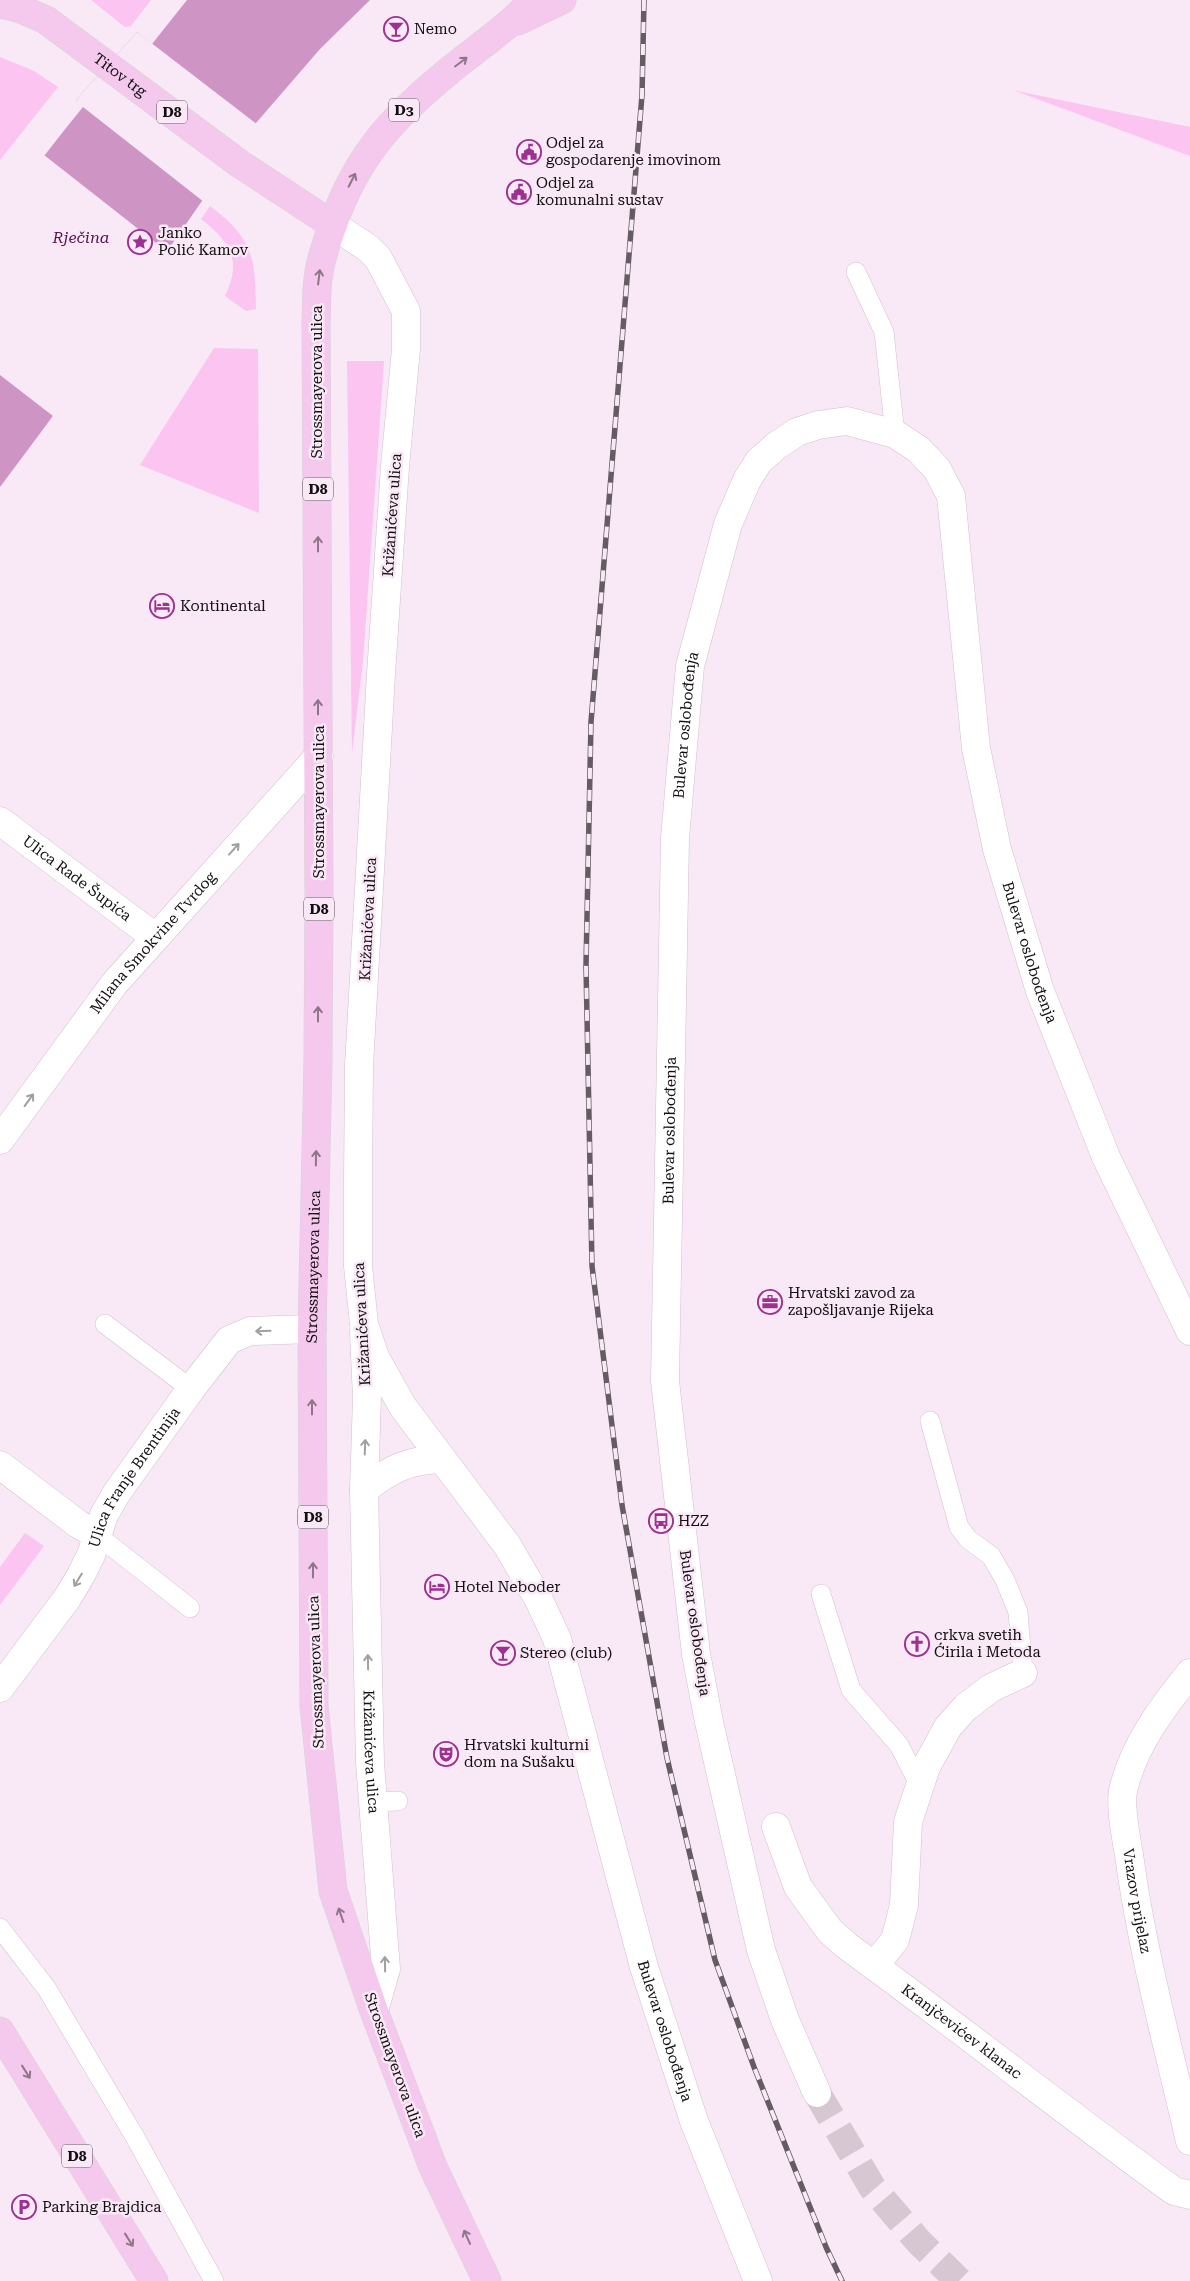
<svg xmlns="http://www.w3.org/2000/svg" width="1190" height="2281" font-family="'Roboto Serif',serif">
	<rect width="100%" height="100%" fill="#f9e8f5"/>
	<g fill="#fcc4f1">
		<polygon points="91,0 151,0 131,26 125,27"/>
		<polygon points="0,57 34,71 58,87 0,160"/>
		<polygon points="1013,90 1190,127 1190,156"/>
		<path d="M210,206c44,33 45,52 46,103l-10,2 -21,-15c17,-35 6,-54 -24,-77z"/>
		<polygon points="214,348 258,349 259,513 140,465"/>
		<polygon points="347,361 384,361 363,662 352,753"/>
		<polygon points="25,1533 44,1546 0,1605 0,1567"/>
	</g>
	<polygon fill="#ce95c4" points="187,0 370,0 320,49 256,123 53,416 0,487 0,213 82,107 76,100 137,32 152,44"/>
	<polygon fill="#f9e8f5" points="137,32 258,125 204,202 83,107 44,155 169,253 55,417 0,490 53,416 0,375 0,209 79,107 74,99 78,102 76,100"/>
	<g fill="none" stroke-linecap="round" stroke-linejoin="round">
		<polyline stroke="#d6c7d3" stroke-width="28" stroke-dasharray="28 14" stroke-linecap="butt" points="817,2093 872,2187 919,2242 959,2281"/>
		<defs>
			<g id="service">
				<polyline points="856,272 884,332 895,434"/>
				<polyline points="105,1324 191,1389"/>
				<polyline points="930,1421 959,1527 968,1539 991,1556 1005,1580 1018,1612 1023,1673"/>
				<polyline points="97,1535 190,1608"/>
				<polyline points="821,1594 851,1690 899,1745 920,1786"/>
				<polyline points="372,1802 398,1801"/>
				<polyline points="0,1928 47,1989 135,2137 214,2281"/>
			</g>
			<polyline id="pedestrian" points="0,1465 78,1524 97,1535"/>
			<g id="minor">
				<path id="s1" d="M0,821l155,116"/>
				<path id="s2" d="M0,1140l114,-156 205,-228"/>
				<path id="s3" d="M364,1332l3,66 -3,92 6,273 16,206 -12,42"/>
				<path d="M364,1490c26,-21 44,-30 78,-31"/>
				<path id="s4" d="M1190,1673c-28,35 -57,73 -67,118 -3,17 3,46 6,64 13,96 39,191 61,286"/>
				<path id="s5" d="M0,1688l68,-91 13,-22 10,-20 13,-40 12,-21 75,-105 38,-49 21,-9 62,-2"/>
				<path id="s6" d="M776,1827l22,60 32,44 17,15c110,80 217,165 327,245l16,4"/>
				<polyline points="874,1966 895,1940 904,1905 908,1822 926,1767 948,1727 966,1707 991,1688 1023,1673"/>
			</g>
			<g id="tertiary">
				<path id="s7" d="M333,225l35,23 10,10 28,53v38l-11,117 -14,208 -22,392 -1,117v83l6,58 11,33 28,50 104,138 32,55 18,39 87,328 50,154 64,160"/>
				<path id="s8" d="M817,2093l-32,-73 -24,-70 -52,-228 -13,-68 -31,-273 10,-543 15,-172 38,-142 19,-44 12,-19 17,-15 21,-14 21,-7 29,-4 48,13 23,15 19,20 14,27 25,252 21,101 43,142 66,166 84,174"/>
			</g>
			<g id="primary">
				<path id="s9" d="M0,4l18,4 28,12 194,144 93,61"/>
				<polyline points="518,21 562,0"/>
				<polyline points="0,2031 154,2281"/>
				<path id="s10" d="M487,2281l-54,-114 -59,-156 -41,-120 -19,-185 -2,-377 6,-267 1,-166 -3,-575c1,-14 0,-29 2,-42 2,-20 9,-37 15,-55 24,-69 61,-108 116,-153 29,-24 59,-43 84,-71"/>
			</g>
		</defs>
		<use href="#service" stroke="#d1c1ce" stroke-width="20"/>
		<use href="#pedestrian" stroke="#d1c1ce" stroke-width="29"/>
		<use href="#minor" stroke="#d1c1ce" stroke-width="29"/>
		<use href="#tertiary" stroke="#d1c1ce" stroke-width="29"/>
		<use href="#primary" stroke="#d5d4d4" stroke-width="29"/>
		<use href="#service" stroke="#fff" stroke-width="19"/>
		<use href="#pedestrian" stroke="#fff" stroke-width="28"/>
		<use href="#minor" stroke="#fff" stroke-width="28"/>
		<use href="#tertiary" stroke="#fff" stroke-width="28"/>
		<use href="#primary" stroke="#f5c9ed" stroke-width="28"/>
		<defs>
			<polyline id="rail" points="644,0 642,95 591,722 586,966 592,1266 622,1505 667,1758 715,1960 754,2067 826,2247 842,2281"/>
		</defs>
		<use href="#rail" stroke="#655c63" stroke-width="5.5"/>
		<use href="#rail" stroke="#f9e8f5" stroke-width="4" stroke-dasharray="11" stroke-linecap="butt"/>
	</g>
	<defs><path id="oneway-shaft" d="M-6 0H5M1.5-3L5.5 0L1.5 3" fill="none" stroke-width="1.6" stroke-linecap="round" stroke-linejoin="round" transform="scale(1.25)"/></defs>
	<g stroke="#8f758a">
		<use href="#oneway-shaft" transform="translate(461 62) rotate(-37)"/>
		<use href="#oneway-shaft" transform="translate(352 180) rotate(-63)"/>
		<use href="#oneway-shaft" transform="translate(319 277) rotate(-83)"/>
		<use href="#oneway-shaft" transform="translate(318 544) rotate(-90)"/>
		<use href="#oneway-shaft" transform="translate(318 707) rotate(-90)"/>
		<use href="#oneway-shaft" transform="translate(318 1014) rotate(-90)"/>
		<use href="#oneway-shaft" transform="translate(316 1158) rotate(-89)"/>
		<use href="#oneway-shaft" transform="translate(312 1407) rotate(-90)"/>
		<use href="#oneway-shaft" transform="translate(313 1570) rotate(-90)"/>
		<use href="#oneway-shaft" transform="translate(341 1915) rotate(-109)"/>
		<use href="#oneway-shaft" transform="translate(26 2072) rotate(58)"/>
		<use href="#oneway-shaft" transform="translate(467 2237) rotate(-114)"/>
		<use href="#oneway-shaft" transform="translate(129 2240) rotate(58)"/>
	</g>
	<g stroke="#a19fa0">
		<use href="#oneway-shaft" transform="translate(234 849) rotate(-48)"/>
		<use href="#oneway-shaft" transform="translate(29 1100) rotate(-54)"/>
		<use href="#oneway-shaft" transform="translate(263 1331) rotate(178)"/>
		<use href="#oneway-shaft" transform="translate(365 1447) rotate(-88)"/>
		<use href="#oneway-shaft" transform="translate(78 1580) rotate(121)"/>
		<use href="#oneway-shaft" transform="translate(368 1662) rotate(-91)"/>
		<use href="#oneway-shaft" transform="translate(385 1964) rotate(-91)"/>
	</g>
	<defs>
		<symbol id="bar-ring" viewBox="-11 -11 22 22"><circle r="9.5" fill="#f9e8f5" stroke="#9d3090" stroke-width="1.5"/><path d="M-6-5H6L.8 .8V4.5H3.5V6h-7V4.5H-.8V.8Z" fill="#9d3090"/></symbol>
		<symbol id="civic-ring" viewBox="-11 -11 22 22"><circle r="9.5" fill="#f9e8f5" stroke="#9d3090" stroke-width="1.5"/><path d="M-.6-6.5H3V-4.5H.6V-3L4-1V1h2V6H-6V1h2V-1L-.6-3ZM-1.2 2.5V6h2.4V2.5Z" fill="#9d3090"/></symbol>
		<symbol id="sight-ring" viewBox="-11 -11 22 22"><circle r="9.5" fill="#f9e8f5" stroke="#9d3090" stroke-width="1.5"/><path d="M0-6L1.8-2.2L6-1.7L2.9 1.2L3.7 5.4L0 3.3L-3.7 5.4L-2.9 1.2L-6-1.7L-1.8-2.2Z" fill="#9d3090"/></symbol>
		<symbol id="hotel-ring" viewBox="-11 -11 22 22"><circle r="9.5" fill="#f9e8f5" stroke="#9d3090" stroke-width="1.5"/><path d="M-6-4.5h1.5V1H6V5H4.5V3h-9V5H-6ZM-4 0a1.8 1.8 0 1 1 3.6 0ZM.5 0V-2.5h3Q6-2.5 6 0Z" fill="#9d3090"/></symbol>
		<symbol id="office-ring" viewBox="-11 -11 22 22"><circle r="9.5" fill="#f9e8f5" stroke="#9d3090" stroke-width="1.5"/><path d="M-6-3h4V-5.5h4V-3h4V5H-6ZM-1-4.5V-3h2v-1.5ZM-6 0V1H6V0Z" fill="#9d3090"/></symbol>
		<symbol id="bus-ring" viewBox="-11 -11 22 22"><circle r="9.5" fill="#f9e8f5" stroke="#9d3090" stroke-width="1.5"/><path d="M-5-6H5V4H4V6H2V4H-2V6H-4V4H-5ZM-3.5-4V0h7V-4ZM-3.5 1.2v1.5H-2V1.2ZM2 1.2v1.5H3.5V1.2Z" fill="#9d3090"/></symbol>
		<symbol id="church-ring" viewBox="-11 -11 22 22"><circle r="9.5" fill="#f9e8f5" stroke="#9d3090" stroke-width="1.5"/><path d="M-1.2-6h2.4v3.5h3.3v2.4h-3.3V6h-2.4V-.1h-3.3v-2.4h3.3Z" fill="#9d3090"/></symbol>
		<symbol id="theatre-ring" viewBox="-11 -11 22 22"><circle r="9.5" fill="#f9e8f5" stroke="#9d3090" stroke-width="1.5"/><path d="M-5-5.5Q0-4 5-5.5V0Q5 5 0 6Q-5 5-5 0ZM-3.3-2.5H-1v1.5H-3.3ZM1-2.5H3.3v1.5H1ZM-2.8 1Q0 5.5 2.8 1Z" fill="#9d3090"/></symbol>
		<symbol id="parking-ring" viewBox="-11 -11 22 22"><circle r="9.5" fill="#f9e8f5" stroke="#9d3090" stroke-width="1.5"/><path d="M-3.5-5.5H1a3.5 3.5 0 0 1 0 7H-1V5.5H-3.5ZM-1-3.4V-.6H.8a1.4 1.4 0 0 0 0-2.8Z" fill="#9d3090"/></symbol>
	</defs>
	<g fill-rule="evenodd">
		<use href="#bar-ring" x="382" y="15" width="28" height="28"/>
		<use href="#civic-ring" x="515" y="138" width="28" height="28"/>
		<use href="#civic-ring" x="505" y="178" width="28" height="28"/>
		<use href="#sight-ring" x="126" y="228" width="28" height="28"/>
		<use href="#hotel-ring" x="148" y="592" width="28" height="28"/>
		<use href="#office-ring" x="756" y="1288" width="28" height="28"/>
		<use href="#bus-ring" x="647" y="1507" width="28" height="28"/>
		<use href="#hotel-ring" x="423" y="1573" width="28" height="28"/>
		<use href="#church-ring" x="903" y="1630" width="28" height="28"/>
		<use href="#bar-ring" x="489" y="1639" width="28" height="28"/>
		<use href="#theatre-ring" x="432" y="1740" width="28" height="28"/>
		<use href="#parking-ring" x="10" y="2193" width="28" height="28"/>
	</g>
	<g text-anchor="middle" stroke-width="5" stroke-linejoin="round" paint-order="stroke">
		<g fill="#f9e8f5" stroke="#584f56" stroke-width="1">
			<rect x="389" y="98.5" width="30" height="23" rx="4"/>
			<rect x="157" y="100.5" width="30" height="23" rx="4"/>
			<rect x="303" y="477.5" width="30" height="23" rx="4"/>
			<rect x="304" y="897.5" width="30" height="23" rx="4"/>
			<rect x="298" y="1505.5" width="30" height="23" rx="4"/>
			<rect x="62" y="2144.5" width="30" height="23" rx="4"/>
		</g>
		<g font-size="14" font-weight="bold" fill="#130e12">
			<text x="404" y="115">D3</text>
			<text x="172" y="117">D8</text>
			<text x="318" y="494">D8</text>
			<text x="319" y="914">D8</text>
			<text x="313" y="1522">D8</text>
			<text x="77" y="2161">D8</text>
		</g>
		<g font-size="15" fill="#130e12" stroke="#f9e8f5" text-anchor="start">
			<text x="414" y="34">Nemo</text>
			<text x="546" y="148">Odjel za<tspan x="546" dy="17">gospodarenje imovinom</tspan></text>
			<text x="536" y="188">Odjel za<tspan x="536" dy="17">komunalni sustav</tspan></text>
			<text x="158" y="238">Janko<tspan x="158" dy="17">Polić Kamov</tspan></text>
			<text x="180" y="611">Kontinental</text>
			<text x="788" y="1298">Hrvatski zavod za<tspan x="788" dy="17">zapošljavanje Rijeka</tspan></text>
			<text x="678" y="1526">HZZ</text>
			<text x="454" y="1592">Hotel Neboder</text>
			<text x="934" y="1640">crkva svetih<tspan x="934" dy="17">Ćirila i Metoda</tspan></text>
			<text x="520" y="1658">Stereo (club)</text>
			<text x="464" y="1750">Hrvatski kulturni<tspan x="464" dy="17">dom na Sušaku</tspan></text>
			<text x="42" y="2212">Parking Brajdica</text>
		</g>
		<g font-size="15" fill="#130e12" stroke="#f9e8f5">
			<text dy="5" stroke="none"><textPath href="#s9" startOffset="141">Titov trg</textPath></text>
			<text transform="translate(317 382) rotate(-90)" y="5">Strossmayerova ulica</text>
			<text transform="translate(392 515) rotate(-86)" y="5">Križanićeva ulica</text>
			<text dy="5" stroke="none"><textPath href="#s8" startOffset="1388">Bulevar oslobođenja</textPath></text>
			<text transform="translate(319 802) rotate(-90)" y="5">Strossmayerova ulica</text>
			<text dy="5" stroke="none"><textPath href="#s1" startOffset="96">Ulica Rade Šupića</textPath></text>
			<text transform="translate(368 919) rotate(-87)" y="5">Križanićeva ulica</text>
			<text dy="5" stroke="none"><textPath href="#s2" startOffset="250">Milana Smokvine Tvrdog</textPath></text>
			<text dy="5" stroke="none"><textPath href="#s8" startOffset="2364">Bulevar oslobođenja</textPath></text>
			<text dy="5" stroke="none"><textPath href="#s8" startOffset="982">Bulevar oslobođenja</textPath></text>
			<text dy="5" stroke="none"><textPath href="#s10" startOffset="1045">Strossmayerova ulica</textPath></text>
			<text transform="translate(362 1324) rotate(-93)" y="5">Križanićeva ulica</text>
			<text dy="5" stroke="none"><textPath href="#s5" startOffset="251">Ulica Franje Brentinija</textPath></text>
			<text transform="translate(695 1623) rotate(82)" y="5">Bulevar oslobođenja</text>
			<text transform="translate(316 1672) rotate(-92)" y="5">Strossmayerova ulica</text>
			<text dy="5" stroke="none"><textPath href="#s3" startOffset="420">Križanićeva ulica</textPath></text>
			<text dy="5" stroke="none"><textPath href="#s4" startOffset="248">Vrazov prijelaz</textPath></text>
			<text dy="5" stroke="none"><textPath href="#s7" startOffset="1909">Bulevar oslobođenja</textPath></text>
			<text dy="5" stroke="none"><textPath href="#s6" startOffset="284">Kranjčevićev klanac</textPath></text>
			<text transform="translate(395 2065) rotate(70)" y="5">Strossmayerova ulica</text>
		</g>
		<g font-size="16" font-style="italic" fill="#581450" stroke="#f9e8f5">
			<text x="81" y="243">Rječina</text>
		</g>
	</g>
</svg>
